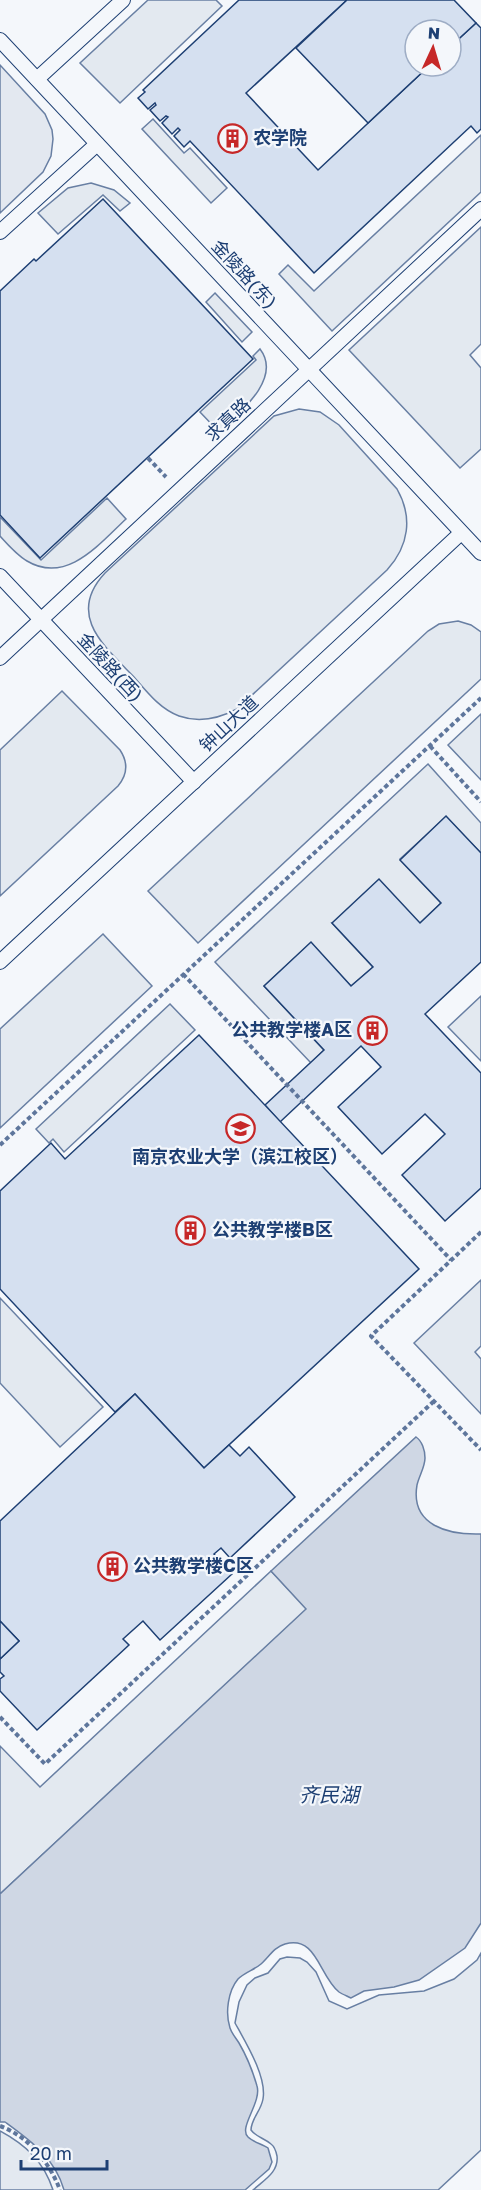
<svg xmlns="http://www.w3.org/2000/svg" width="481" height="2190" font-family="'Golos Text','Noto Sans SC',sans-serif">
	<rect width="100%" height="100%" fill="#f4f7fb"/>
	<g fill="#e3e9f0" stroke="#687fa3" stroke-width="1.5">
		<polygon points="148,0 216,0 222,6 120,103 80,63"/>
		<polygon points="153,119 184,153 190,148 227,188 211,203 142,129"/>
		<polygon points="481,135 481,192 332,331 279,274 288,265 314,291"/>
		<polygon points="91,183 114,190 130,203 120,211 103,195 58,234 38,213 68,188"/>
		<polygon points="481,227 481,344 470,355 481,368 481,449 460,468 349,350"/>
		<polygon points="215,293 252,332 242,342 206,302"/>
		<path d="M260,349c23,30 -22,65 -41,83l-19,-20 56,-52 -3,-4z"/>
		<path d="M299,409l21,3 19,13 58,64c16,28 12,57 -10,81l-150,139c-19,10 -38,14 -58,7 -19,-7 -32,-24 -45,-39 -30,-31 -68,-62 -29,-104l169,-157z"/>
		<path d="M107,498l19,21c-26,24 -59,66 -99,42 -10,-6 -19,-16 -27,-25v-19l41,43z"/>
		<polygon points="458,621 471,625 481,632 481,679 198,943 148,891 428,631 439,624"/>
		<path d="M62,691l58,59c8,12 8,24 -2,36l-118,110v-146z"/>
		<polygon points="481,714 481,780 448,745"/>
		<polygon points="428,764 481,823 481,853 446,817 400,859 441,903 420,923 332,923 373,967 351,986 311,943 264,986 324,1050 311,1063 215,962"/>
		<polygon points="103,934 152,986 0,1128 0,1029"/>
		<polygon points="481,996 481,1061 448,1027"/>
		<polygon points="170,1004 195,1030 64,1152 53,1139 49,1143 36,1129"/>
		<polygon points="481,1280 481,1346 475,1352 481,1359 481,1414 414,1343"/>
		<polygon points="0,1298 103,1407 60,1447 0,1383"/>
		<polygon points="271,1571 307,1609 0,1894 0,1746 40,1787"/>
		<path d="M481,1953v197l-43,40h-185c11,-10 26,-18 24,-34 -1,-5 -2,-9 -6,-12 -7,-6 -15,-7 -20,-14 0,-11 10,-19 12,-31 4,-22 -17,-56 -28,-76l4,-21 8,-17 8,-7 13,-5 12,-14 7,-2 13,1 7,4 9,10 13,29 18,8 32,-14 45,-4 30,-12 23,-19z"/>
		<path d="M0,2131c26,14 44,31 53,59h-53z"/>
	</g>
	<polygon fill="#e3e8f0" stroke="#687fa3" stroke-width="1.5" points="0,65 45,114 52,130 53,139 51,156 43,172 0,213"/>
	<path fill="#cfd7e4" stroke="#687fa3" stroke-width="1.5" d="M416,1437c6,4 9,13 9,21 0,9 -6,18 -8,27 -7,41 32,50 64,49v389l-16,25 -46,32 -25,7 -30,4 -13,7c-4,-2 -9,-4 -12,-6 -20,-16 -22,-57 -54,-48 -11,3 -16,13 -24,20 -7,6 -16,8 -23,15 -10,12 -13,34 -8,49 2,6 6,10 9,15 7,12 14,29 18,43 5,16 -19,42 -9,51 5,5 14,7 20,11l4,14 -3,7 -24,21h-181c-9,-32 -33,-49 -59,-68h-5v-228l306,-285 -35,-38z"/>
	<g fill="#d5e0f0" stroke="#1d3f73" stroke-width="1.5">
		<polygon points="239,0 347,0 246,93 318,170 429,66 451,66 451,46 476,23 481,28 481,129 477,133 471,126 314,273 190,141 184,147 174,136 180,130 178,128 172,134 162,123 168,117 166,116 160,121 150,110 156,105 155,103 148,109 138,98 145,92 143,90"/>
		<polygon points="347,0 454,0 476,23 451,46 451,30 415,30 415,66 429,66 368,123 296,48"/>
		<polygon points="103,199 253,359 40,558 0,515 0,291 34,259 36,261"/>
		<polygon points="446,816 481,853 481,962 425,1014 481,1073 481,1188 445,1221 402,1175 445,1134 425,1114 382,1154 338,1107 381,1067 361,1046 280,1122 265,1105 324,1050 264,986 311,942 351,986 373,967 332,923 379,879 420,923 441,903 400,860"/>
		<polygon points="199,1035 419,1269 204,1468 135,1394 115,1412 0,1289 0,1191 51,1143 65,1159"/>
		<polygon points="135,1394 204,1468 229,1445 240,1456 249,1447 295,1497 230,1558 221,1548 214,1554 232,1574 160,1640 143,1621 123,1639 129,1645 37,1730 0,1691 0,1679 4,1676 0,1672 0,1659 19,1641 0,1621 0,1521"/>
		<polygon points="0,1621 19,1641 0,1659"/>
	</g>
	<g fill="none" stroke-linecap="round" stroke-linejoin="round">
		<defs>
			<g id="lane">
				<polyline points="0,40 481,553"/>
				<polyline points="37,79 123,0"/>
				<polyline points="0,232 97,144"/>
				<polyline points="0,576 194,782"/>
				<polyline points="0,658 481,209"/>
				<polyline points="0,962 461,533"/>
			</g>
		</defs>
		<use href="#lane" stroke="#1d3f73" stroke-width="16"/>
		<g stroke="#5e769c" stroke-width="4" stroke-dasharray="4.5 3" stroke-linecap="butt">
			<polyline points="148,458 166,477"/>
			<polyline points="430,746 481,802"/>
			<polyline points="183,974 451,1260"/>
			<polyline points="0,1145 481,698"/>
			<polyline points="481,1232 371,1336 481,1450"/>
			<polyline points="0,1717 45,1764 433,1402"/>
			<path d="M0,2126c28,10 50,37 60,64"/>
		</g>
		<use href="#lane" stroke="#f4f7fb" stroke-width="14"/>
	</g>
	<defs>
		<symbol id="building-ring" viewBox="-11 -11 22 22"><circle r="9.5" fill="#f4f7fb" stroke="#c62828" stroke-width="1.5"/><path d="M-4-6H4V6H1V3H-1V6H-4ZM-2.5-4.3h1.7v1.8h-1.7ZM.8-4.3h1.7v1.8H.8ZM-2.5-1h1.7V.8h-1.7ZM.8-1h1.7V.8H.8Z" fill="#c62828"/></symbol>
		<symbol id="university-ring" viewBox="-11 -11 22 22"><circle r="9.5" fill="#f4f7fb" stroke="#c62828" stroke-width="1.5"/><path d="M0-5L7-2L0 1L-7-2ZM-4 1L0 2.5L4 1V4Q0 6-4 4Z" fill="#c62828"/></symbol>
	</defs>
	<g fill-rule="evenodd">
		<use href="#building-ring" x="216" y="122" width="33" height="33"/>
		<use href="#building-ring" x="356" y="1014" width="33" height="33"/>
		<use href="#university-ring" x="224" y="1112" width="33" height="33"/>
		<use href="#building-ring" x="174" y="1214" width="33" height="33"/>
		<use href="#building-ring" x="96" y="1550" width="33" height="33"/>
	</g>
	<g text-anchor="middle" stroke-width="4.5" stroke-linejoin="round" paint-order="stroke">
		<g font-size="18" font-weight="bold" fill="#1d3f73" stroke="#f4f7fb" text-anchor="start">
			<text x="253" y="144">农学院</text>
			<text x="352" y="1036" text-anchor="end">公共教学楼A区</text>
			<text x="240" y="1163" text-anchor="middle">南京农业大学（滨江校区）</text>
			<text x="212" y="1236">公共教学楼B区</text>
			<text x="133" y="1572">公共教学楼C区</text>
		</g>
		<g font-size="18" fill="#1d3f73" stroke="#f4f7fb">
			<text transform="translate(244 274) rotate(47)" y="6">金陵路(东)</text>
			<text transform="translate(228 420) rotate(-43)" y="6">求真路</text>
			<text transform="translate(110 667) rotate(47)" y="6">金陵路(西)</text>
			<text transform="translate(229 724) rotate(-43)" y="6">钟山大道</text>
		</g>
		<g font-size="20" font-style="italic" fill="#1d3f73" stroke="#f4f7fb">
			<text x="329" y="1802">齐民湖</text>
		</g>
	</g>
	<g transform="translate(433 48) rotate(4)"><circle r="28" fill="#f4f7fb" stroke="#9eadc5" stroke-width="1.5"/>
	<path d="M0-4.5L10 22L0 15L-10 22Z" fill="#c62828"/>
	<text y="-9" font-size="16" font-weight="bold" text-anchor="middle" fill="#1d3f73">N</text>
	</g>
	<path d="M21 2160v9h86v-9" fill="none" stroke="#1d3f73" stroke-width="3"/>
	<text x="30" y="2160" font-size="18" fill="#1d3f73" stroke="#f4f7fb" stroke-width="4.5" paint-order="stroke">20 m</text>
</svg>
